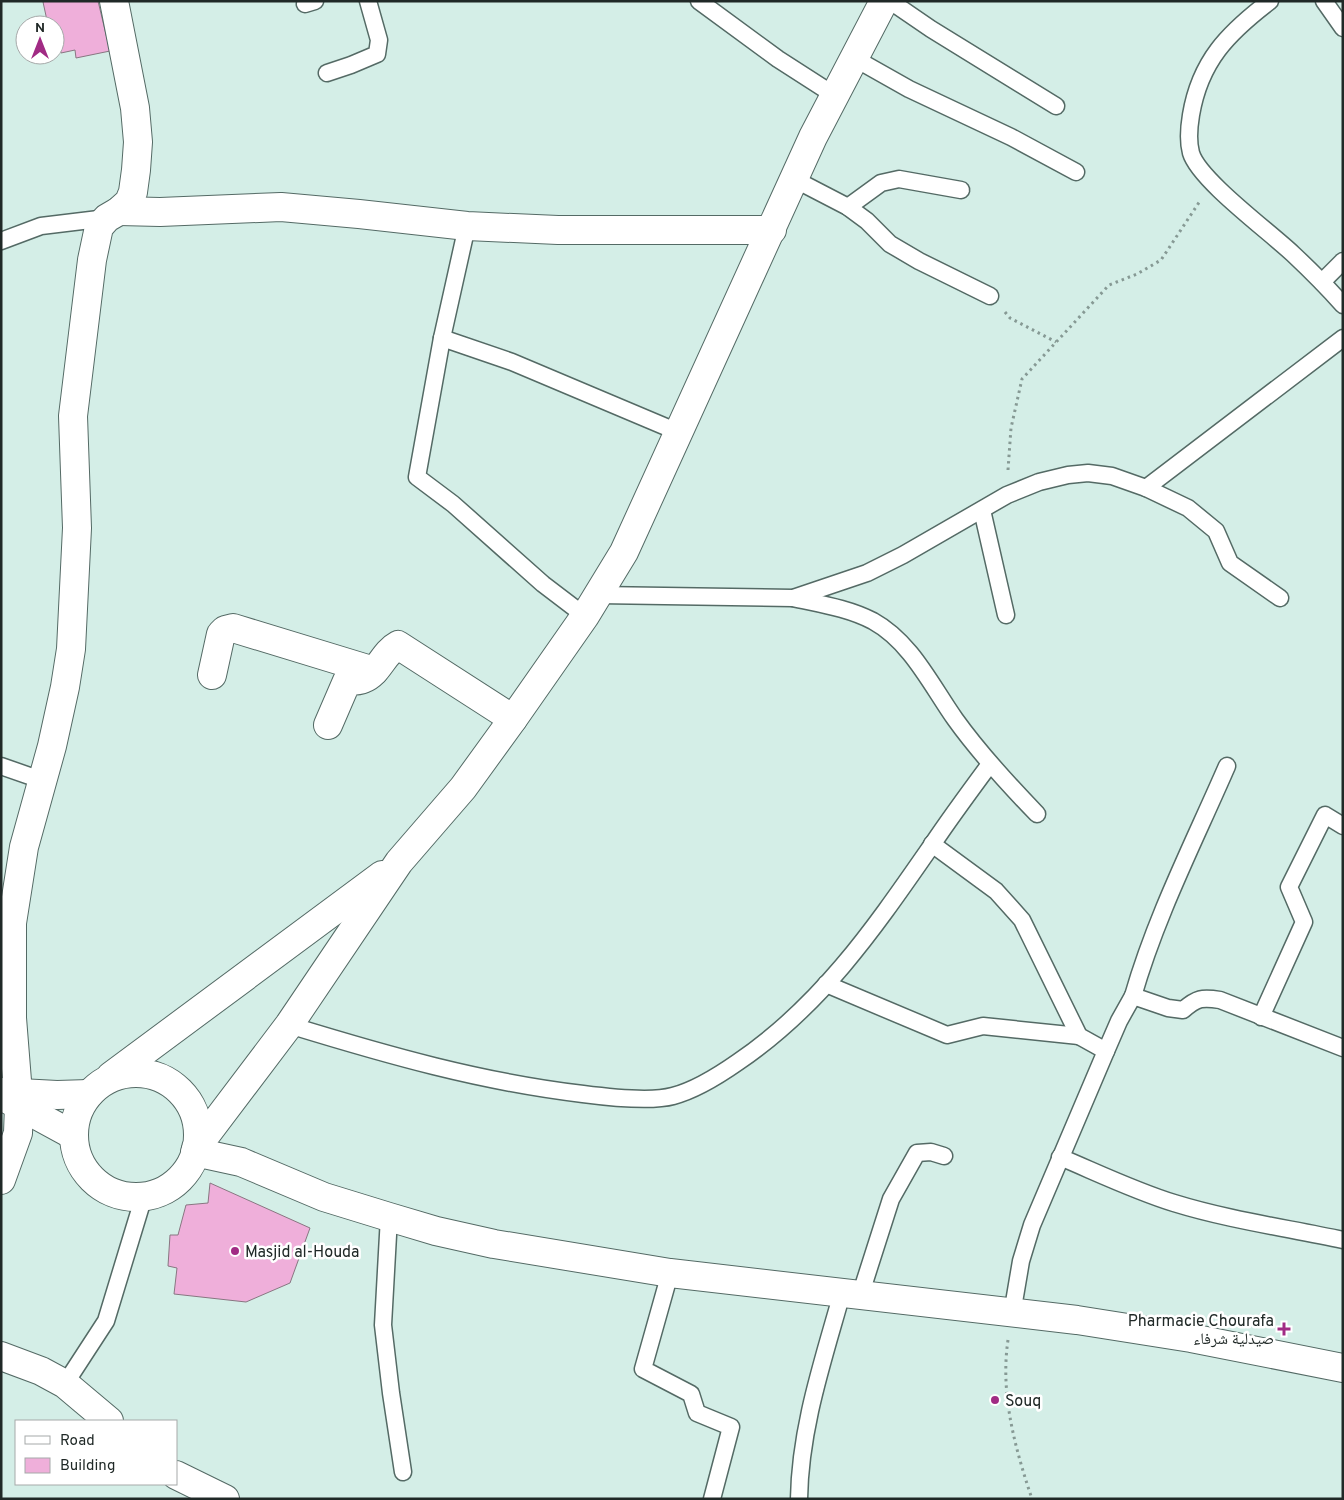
<svg xmlns="http://www.w3.org/2000/svg" width="1344" height="1500" font-family="Overpass,'Noto Naskh Arabic',sans-serif">
	<rect width="100%" height="100%" fill="#d4eee7"/>
	<g fill="#efafda" stroke="#887681">
		<polygon points="46,1 98,1 110,51 76,58 75,50 61,53 56,28 55,28 55,25 48,25 43,2"/>
		<polygon points="210,1183 310,1228 290,1283 246,1302 174,1294 177,1268 168,1266 170,1235 178,1235 186,1205 208,1203"/>
	</g>
	<g fill="none" stroke-linecap="round" stroke-linejoin="round">
		<defs>
			<g id="lane">
				<polyline points="699,1 778,59 834,95"/>
				<polyline points="890,1 931,29 1056,106"/>
				<path d="M1270,1c-42,32 -70,60 -79,114 -2,12 -3,27 0,38 8,27 79,79 102,101 17,16 34,33 50,51"/>
				<polyline points="1324,1 1343,28"/>
				<polyline points="305,4 315,1"/>
				<polyline points="854,58 909,89 1011,137 1076,172"/>
				<polyline points="327,73 351,65 377,54 379,40 368,1"/>
				<polyline points="794,179 848,207 867,221 890,244 919,261 990,296"/>
				<polyline points="848,207 881,183 899,179 961,190"/>
				<polyline points="467,226 442,338 417,477 453,504 543,584 585,616"/>
				<polyline points="1,241 41,226 107,218"/>
				<polyline points="1322,282 1343,261"/>
				<polyline points="442,338 512,362 678,432"/>
				<polyline points="1146,488 1188,508 1216,531 1230,563 1280,598"/>
				<polyline points="982,510 1006,615"/>
				<polyline points="598,595 793,598 867,573 903,555 1007,495 1039,482 1068,475 1088,473 1112,476 1146,488 1343,338"/>
				<path d="M793,598c27,6 55,10 80,23 38,21 58,64 82,98 25,35 53,65 82,95"/>
				<polyline points="1,766 41,780"/>
				<polyline points="932,844 996,891 1022,920 1079,1036 1106,1051"/>
				<polyline points="826,984 947,1035 983,1026 1079,1036"/>
				<path d="M1133,996c23,-80 61,-154 94,-230"/>
				<polyline points="1261,1017 1304,922 1289,887 1325,815 1343,826"/>
				<path d="M289,1025c98,30 192,57 294,69 23,3 68,8 90,2 23,-6 45,-20 65,-34 84,-57 137,-135 194,-217 18,-27 38,-54 58,-81"/>
				<path d="M1060,1157c38,16 75,34 114,46 55,17 113,25 169,37"/>
				<polyline points="389,1217 383,1325 391,1393 403,1472"/>
				<polyline points="670,1273 643,1369 691,1394 697,1413 731,1427 712,1499"/>
				<polyline points="860,1296 891,1199 917,1153 931,1152 944,1156"/>
				<path d="M1012,1314l9,-53 11,-36 74,-174 13,-30 14,-25 35,12 15,2c14,-12 19,-13 37,-10l123,48"/>
				<polyline points="65,1384 106,1321 144,1196"/>
				<path d="M799,1499c1,-71 24,-138 43,-206"/>
			</g>
			<g id="street">
				<polyline points="119,211 160,212 281,207 359,214 467,226 558,230 772,230"/>
				<polyline points="212,675 221,634 225,630 233,628 374,671"/>
				<path d="M328,725l19,-44c5,0 12,0 16,-2 16,-6 20,-26 35,-34l115,74"/>
				<circle cx="136" cy="1135" r="62"/>
				<polyline points="111,1076 382,875"/>
				<polyline points="1,1092 57,1095 89,1094"/>
				<polyline points="5,1098 73,1135"/>
				<polyline points="196,1148 289,1025 399,862 463,788 513,719 585,616 624,552 813,137 884,1"/>
				<polyline points="195,1152 241,1162 324,1197 389,1217 436,1231 494,1244 670,1273 1077,1320 1191,1338 1343,1368"/>
				<polyline points="1,1180 18,1133 19,1106 12,1018 12,923 24,847 52,746 65,687 71,649 77,528 73,416 92,260 99,227 107,218 119,211 129,202 133,192 136,170 138,142 135,108 114,1"/>
				<polyline points="1,1356 41,1371 65,1384 109,1421"/>
				<polyline points="176,1475 225,1499"/>
			</g>
		</defs>
		<use href="#lane" stroke="#546a65" stroke-width="19"/>
		<use href="#street" stroke="#546a65" stroke-width="30"/>
		<g stroke="#869994" stroke-width="3" stroke-dasharray="2.5 4" stroke-linecap="butt">
			<polyline points="1005,312 1010,318 1056,342"/>
			<polyline points="1008,470 1011,428 1022,379 1109,285 1137,274 1161,260 1200,201"/>
			<path d="M1008,1340c-8,54 7,108 24,159"/>
		</g>
		<use href="#lane" stroke="#fff" stroke-width="16"/>
		<use href="#street" stroke="#fff" stroke-width="28"/>
	</g>
	<g fill="#a12b84" stroke="#fff" stroke-width="2">
		<circle cx="235" cy="1251" r="5"/>
		<path d="M1281.5 1321.5h5v5h5v5h-5v5h-5v-5h-5v-5h5z"/>
		<circle cx="995" cy="1400" r="5"/>
	</g>
	<g text-anchor="middle" stroke-width="5" stroke-linejoin="round" paint-order="stroke">
		<g font-size="16" fill="#202927" stroke="#fff" text-anchor="start">
			<text x="245" y="1257">Masjid al-Houda</text>
			<text x="1274" y="1326" text-anchor="end">Pharmacie Chourafa<tspan x="1274" dy="18">صيدلية شرفاء</tspan></text>
			<text x="1005" y="1406">Souq</text>
		</g>
	</g>
	<rect width="1344" height="1500" fill="none" stroke="#202927" stroke-width="5"/>
	<rect x="15" y="1420" width="162" height="65" fill="#ffffff" stroke="#a6a9a9"/>
	<rect x="25" y="1436" width="25" height="8" fill="#ffffff" stroke="#a6a9a9"/>
	<text x="60" y="1445" font-size="15" fill="#202927">Road</text>
	<rect x="25" y="1458" width="25" height="15" fill="#efafda" stroke="#a6a9a9"/>
	<text x="60" y="1470" font-size="15" fill="#202927">Building</text>
	<g transform="translate(40 40)"><circle r="24" fill="#ffffff" stroke="#a6a9a9"/>
	<path d="M0-4L9 19L0 12L-9 19Z" fill="#a12b84"/>
	<text y="-8" font-size="14" font-weight="bold" text-anchor="middle" fill="#202927">N</text>
	</g>
</svg>
